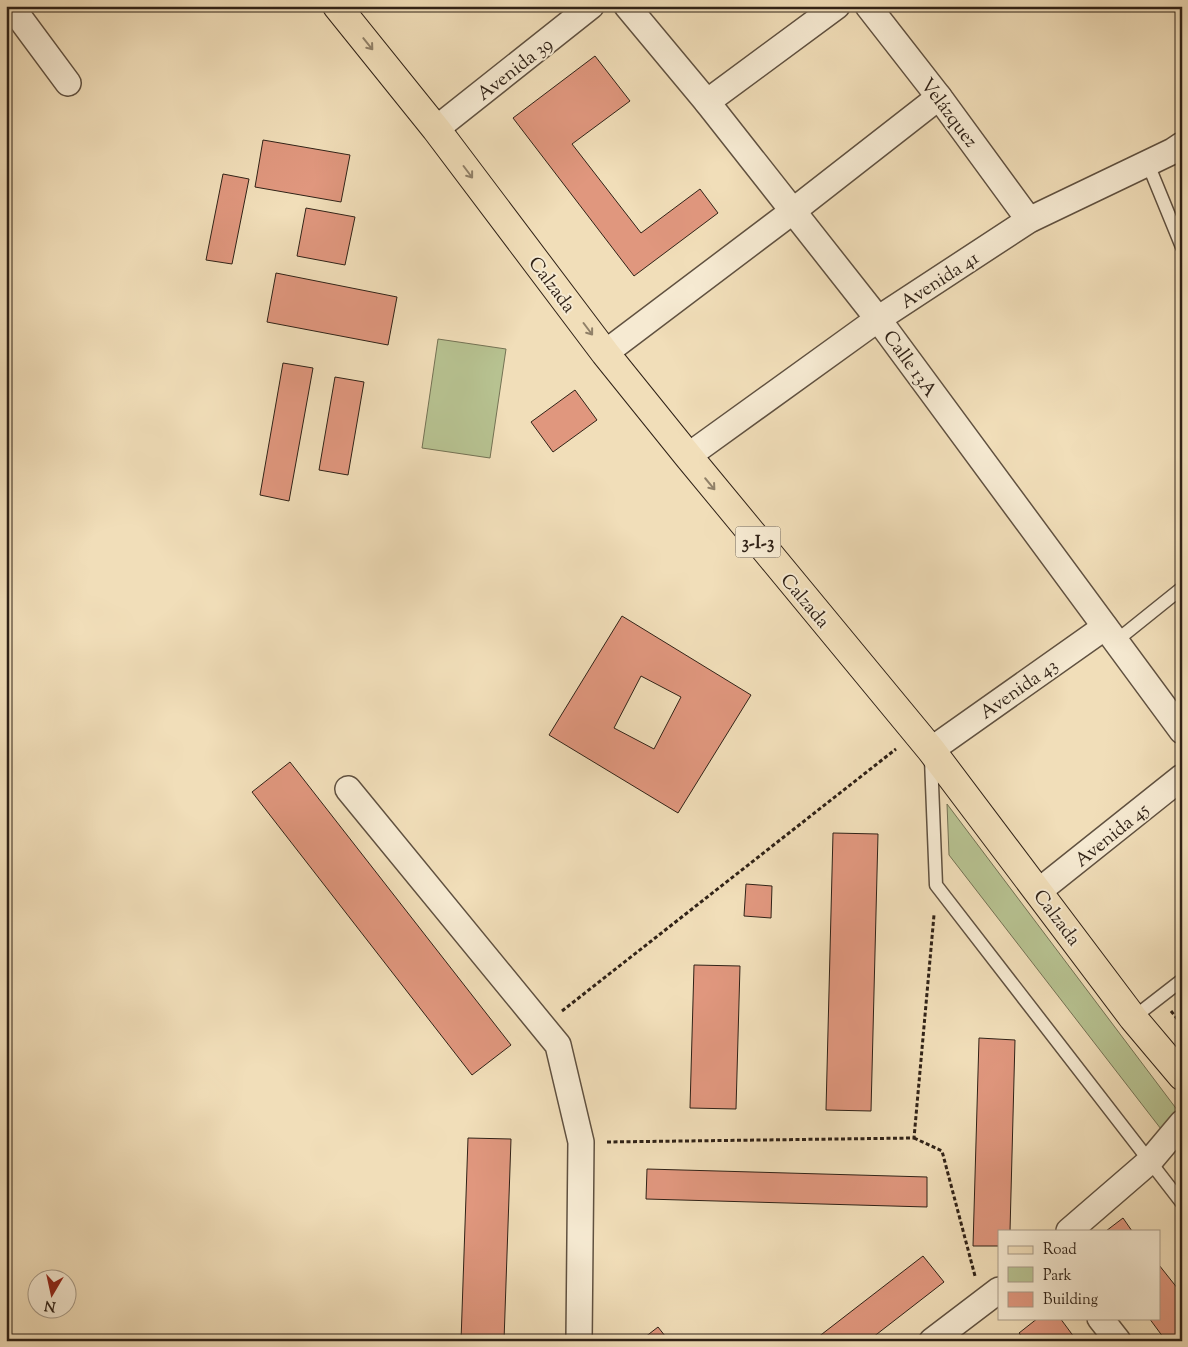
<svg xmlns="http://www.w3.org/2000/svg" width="1188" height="1347" font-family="'Sorts Mill Goudy',serif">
	<rect width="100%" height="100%" fill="#f1deb9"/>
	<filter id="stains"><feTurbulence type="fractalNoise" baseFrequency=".004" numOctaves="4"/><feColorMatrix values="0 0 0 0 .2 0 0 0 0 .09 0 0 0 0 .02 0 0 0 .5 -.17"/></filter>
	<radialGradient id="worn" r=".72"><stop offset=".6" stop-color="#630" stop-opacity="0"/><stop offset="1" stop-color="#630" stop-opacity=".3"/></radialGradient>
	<g fill="#b7c291" stroke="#747254">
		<polygon points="438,339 506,349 490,458 422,448"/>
		<polygon points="947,804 1178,1111 1161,1129 949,855"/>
	</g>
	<g fill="#e0977e" stroke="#302217" fill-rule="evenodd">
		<polygon points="595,56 630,101 572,144 641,233 700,189 718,213 634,276 513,118"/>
		<polygon points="263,140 350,155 341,202 255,187"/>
		<polygon points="223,174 249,179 232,264 206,260"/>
		<polygon points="306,208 355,217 345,265 297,256"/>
		<polygon points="276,273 397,297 388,345 267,322"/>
		<polygon points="283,363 313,368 289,501 260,495"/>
		<polygon points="335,377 364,382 348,475 319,470"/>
		<polygon points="575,390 597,420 553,452 531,422"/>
		<path d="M622,616l129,79 -73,118 -129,-78zM641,676l40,21 -27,52 -40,-21z"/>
		<polygon points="290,762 511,1045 472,1075 252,792"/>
		<polygon points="833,833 878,834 871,1111 826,1110"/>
		<polygon points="746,884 772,886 771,918 744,916"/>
		<polygon points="694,965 740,966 736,1109 690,1108"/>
		<polygon points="979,1038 1015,1040 1010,1231 999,1231 999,1246 973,1246"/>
		<polygon points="468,1138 511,1139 504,1341 461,1341"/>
		<polygon points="647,1169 927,1177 927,1207 646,1199"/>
		<polygon points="1123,1218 1132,1231 1106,1231"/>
		<polygon points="923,1256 944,1282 868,1341 813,1341"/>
		<polygon points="1159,1265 1182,1294 1182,1341 1166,1341 1149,1318 1159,1318"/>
		<polygon points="1038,1318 1060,1318 1077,1341 1025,1341 1019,1333"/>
		<polygon points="658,1327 669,1341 640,1341"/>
	</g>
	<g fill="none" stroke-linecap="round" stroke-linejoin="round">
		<defs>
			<g id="lane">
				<polyline points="1148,164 1182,247"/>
				<polyline points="1116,641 1182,588"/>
				<polyline points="931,759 936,885 1182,1203"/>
				<polyline points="1133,1018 1182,980"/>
			</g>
			<g id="street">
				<polyline points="11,6 68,83"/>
				<polyline points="627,6 707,102 878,319 1182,731"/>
				<polyline points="868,6 939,97 1029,220"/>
				<polyline points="707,102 837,6"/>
				<polyline points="436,129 591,6"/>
				<polyline points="605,353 793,211 939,97"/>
				<polyline points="688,456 878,319 1029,220 1173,151 1182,145"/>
				<polyline points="931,750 1105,627"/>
				<polyline points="348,789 558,1045 581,1142 579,1341"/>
				<polyline points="1039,891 1182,777"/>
				<polyline points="1069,1231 1150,1161 1182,1123"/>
				<polyline points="1100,1318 1118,1341"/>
				<polyline points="932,1341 999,1290"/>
			</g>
			<polyline id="primary" points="337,6 436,129 605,353 688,456 931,750 1133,1018 1182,1076"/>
		</defs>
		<use href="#lane" stroke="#605140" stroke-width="15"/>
		<use href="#street" stroke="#605140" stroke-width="28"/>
		<use href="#primary" stroke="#302217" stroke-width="30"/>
		<g stroke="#302217" stroke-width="3" stroke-dasharray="4 2.5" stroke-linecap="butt">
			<polyline points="562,1011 896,749"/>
			<polyline points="1171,1011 1182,1025"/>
			<polyline points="914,1138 942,1151 975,1276"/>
			<polyline points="607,1142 914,1138 934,915"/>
		</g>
		<use href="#lane" stroke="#f6ead2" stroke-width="12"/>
		<use href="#street" stroke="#f6ead2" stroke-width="25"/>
		<use href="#primary" stroke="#f1deb9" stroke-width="28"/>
	</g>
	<defs><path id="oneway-shaft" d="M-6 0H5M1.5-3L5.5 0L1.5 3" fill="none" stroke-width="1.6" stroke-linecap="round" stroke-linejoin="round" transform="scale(1.25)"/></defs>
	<g stroke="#908068">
		<use href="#oneway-shaft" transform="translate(368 44) rotate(51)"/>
		<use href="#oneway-shaft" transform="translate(468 172) rotate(53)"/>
		<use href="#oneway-shaft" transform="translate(588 329) rotate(53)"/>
		<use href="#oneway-shaft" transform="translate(710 484) rotate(50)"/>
	</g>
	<g text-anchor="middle" stroke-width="4" stroke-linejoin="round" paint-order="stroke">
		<rect fill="#f6ead2" stroke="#6b5e4f" stroke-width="1" x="735.5" y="526.5" width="45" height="31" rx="4"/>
		<g font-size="18" font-weight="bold" fill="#302217">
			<text x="758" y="548">3-I-3</text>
		</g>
		<g font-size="19" fill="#302217" stroke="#f6ead2">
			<text transform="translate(514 68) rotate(-38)" y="7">Avenida 39</text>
			<text transform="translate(950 112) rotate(53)" y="7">Velázquez</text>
			<text transform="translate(939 279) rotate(-33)" y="7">Avenida 41</text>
			<text transform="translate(553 284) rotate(53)" y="7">Calzada</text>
			<text transform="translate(911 363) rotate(54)" y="7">Calle 13A</text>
			<text transform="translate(806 600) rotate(50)" y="7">Calzada</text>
			<text transform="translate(1018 688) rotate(-35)" y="7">Avenida 43</text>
			<text transform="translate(1111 834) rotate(-39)" y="7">Avenida 45</text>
			<text transform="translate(1058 917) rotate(53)" y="7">Calzada</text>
		</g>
	</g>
	<rect width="1188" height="1347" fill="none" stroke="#f1deb9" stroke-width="25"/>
	<rect x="8" y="8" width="1173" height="1332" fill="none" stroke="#302217" stroke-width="2.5"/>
	<rect x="12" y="12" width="1163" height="1322" fill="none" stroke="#302217"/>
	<rect x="998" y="1230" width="162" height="90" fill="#f6ead2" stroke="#a79a87"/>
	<rect x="1008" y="1246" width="25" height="8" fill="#f1deb9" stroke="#a79a87"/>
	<text x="1043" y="1254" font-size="15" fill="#302217">Road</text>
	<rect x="1008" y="1267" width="25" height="15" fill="#b7c291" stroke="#a79a87"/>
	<text x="1043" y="1280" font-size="15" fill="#302217">Park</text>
	<rect x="1008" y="1292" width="25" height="15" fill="#e0977e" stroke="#a79a87"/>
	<text x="1043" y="1304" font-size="15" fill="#302217">Building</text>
	<g transform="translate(52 1294) rotate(189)"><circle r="24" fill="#f6ead2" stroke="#a79a87"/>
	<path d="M0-4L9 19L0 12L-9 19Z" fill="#8f2418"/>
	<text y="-8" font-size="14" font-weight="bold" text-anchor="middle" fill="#302217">N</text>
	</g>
	<rect width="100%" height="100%" filter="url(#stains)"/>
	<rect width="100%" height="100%" fill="url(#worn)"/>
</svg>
